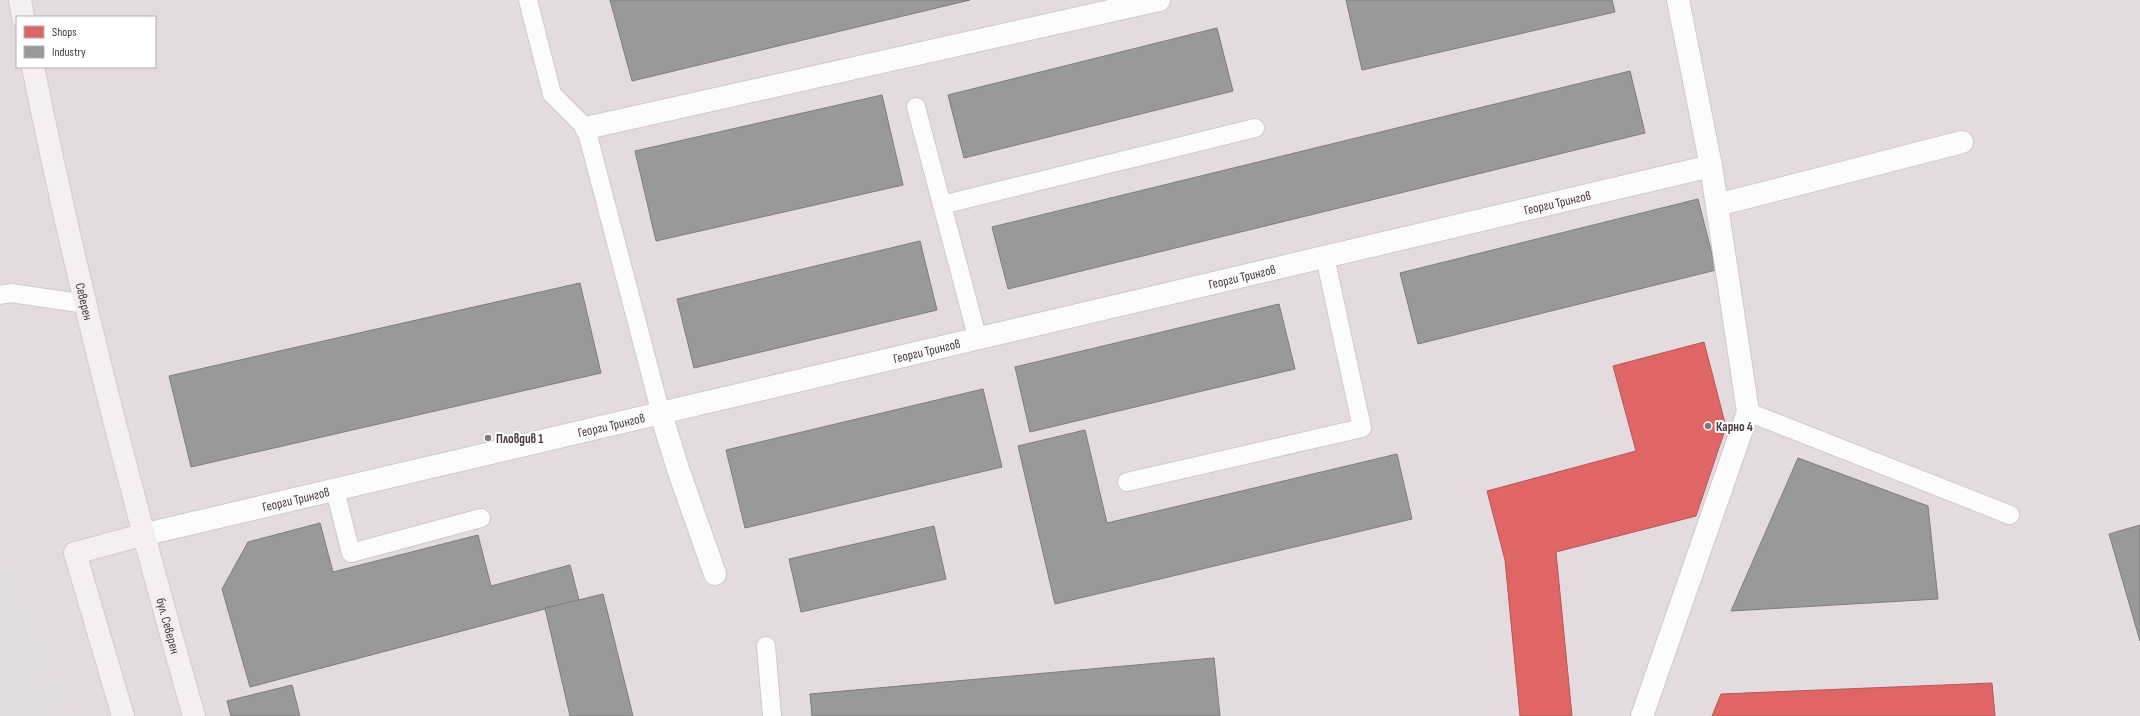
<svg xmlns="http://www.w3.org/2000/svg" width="2140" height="716" font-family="'Sofia Sans Condensed',sans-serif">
	<rect width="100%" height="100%" fill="#f1ebee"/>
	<path fill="#e3dbdf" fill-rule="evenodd" d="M0,0h2140v716h-2140zM17,17h138v50h-138z"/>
	<polygon fill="#e3dcdf" points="0,541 80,716 0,716"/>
	<g fill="#e06666" stroke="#b2585b">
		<polygon points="1704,342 1726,427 1696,516 1556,552 1572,716 1520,716 1505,560 1487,491 1636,451 1613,366"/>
		<polygon points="1992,683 1995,716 1712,716 1721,694"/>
	</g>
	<g fill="#999" stroke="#807c7e">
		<polygon points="610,0 970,0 632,81"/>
		<polygon points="1346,0 1612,0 1615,12 1362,70"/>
		<polygon points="1217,28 1233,91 964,158 948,95"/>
		<polygon points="1630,71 1645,133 1008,289 992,227"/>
		<polygon points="882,95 903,185 656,241 635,151"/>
		<polygon points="1698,199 1716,270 1418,344 1400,273"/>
		<polygon points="920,241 937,310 694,368 677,299"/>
		<polygon points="580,283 601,373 191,467 169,376"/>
		<polygon points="1279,304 1295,369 1030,432 1015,367"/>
		<polygon points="983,389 1002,467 745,528 726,450"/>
		<polygon points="1085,430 1107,523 1397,454 1412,519 1055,604 1018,446"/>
		<polygon points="1798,458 1928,506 1938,599 1731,611"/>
		<polygon points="320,523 333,572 478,535 491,586 570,565 579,600 250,687 222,589 248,542"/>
		<polygon points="2140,525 2140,641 2109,534"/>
		<polygon points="934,526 946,579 801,612 789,559"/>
		<polygon points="603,594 633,716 570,716 545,608"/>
		<polygon points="1214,658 1220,716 812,716 810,694"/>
		<polygon points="292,685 300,716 231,716 227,701"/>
	</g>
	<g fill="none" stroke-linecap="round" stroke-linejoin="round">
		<defs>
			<g id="lane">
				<polyline points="528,0 552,94 586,128 661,414"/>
				<polyline points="916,107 978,340"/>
				<polyline points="942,205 1255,128"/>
				<polyline points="0,295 11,293 86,304"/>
				<polyline points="1748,412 2010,515"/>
				<polyline points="1127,482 1362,428 1325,257"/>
				<polyline points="335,490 351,553 481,518"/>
				<polyline points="766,646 772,716"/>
			</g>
			<g id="street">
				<polyline points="586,128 1159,0"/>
				<polyline points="1717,205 1962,142"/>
				<polyline points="661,414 678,469 715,574"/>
				<path id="s1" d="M142,535l1569,-369"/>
				<polyline points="1642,716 1748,412 1711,166 1678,0"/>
			</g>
			<g id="secondary">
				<polyline points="20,0 23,17"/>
				<path id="s2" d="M33,67c44,218 100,435 161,649"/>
				<polyline points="123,716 75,553 142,535"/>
			</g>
		</defs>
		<use href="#lane" stroke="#cfc8cc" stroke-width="20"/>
		<use href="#street" stroke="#cfc8cc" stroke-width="24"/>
		<use href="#secondary" stroke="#d6c8ce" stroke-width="24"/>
		<use href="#lane" stroke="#fdfcfc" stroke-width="18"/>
		<use href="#street" stroke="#fdfcfc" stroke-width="22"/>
		<use href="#secondary" stroke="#f6eff2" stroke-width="22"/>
	</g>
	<g fill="#82767d" stroke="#fff" stroke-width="1.5">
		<circle cx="1708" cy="426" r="4"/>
		<circle cx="488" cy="438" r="4"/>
	</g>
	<g text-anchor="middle" stroke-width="4" stroke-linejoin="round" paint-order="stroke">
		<g font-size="13" fill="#473740" stroke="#fff">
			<text dy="5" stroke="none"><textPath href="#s1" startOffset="1454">Георги Трингов</textPath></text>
			<text dy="5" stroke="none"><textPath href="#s1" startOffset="1130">Георги Трингов</textPath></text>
			<text dy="5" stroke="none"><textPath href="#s2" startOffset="240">Северен</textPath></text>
			<text dy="5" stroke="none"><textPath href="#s1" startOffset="806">Георги Трингов</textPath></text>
			<text dy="5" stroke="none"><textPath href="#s1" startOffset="482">Георги Трингов</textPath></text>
			<text dy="5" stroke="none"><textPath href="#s1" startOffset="158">Георги Трингов</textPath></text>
			<text dy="5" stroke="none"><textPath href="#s2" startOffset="575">бул. Северен</textPath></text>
		</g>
		<g font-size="13" font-weight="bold" fill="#473740" stroke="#fff" text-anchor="start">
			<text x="1716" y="431">Карно 4</text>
			<text x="496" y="443">Пловдив 1</text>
		</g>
	</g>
	<rect x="16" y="16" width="140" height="52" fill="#ffffff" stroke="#b5afb3"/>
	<rect x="24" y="26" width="20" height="12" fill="#e06666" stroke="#b5afb3"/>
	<text x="52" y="36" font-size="12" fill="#473740">Shops</text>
	<rect x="24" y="46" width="20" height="12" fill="#999999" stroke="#b5afb3"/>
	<text x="52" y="56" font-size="12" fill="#473740">Industry</text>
</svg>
